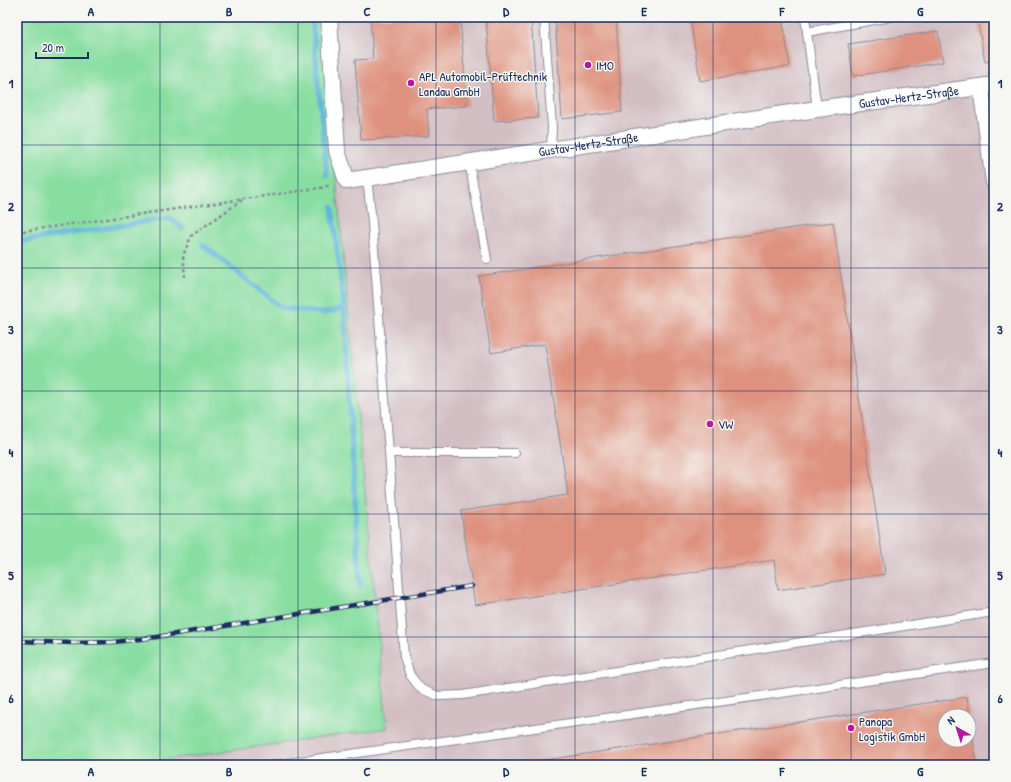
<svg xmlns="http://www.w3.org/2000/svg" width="1011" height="782" font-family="'Patrick Hand',sans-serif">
	<rect width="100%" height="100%" fill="#f6f6f2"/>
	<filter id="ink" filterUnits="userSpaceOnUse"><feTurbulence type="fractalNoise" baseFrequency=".025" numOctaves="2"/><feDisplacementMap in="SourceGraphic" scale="8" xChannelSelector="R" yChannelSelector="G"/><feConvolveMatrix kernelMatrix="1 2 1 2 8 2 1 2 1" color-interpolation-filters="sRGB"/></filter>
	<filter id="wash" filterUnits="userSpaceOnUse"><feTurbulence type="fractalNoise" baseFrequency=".012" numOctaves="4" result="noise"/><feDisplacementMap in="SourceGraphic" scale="16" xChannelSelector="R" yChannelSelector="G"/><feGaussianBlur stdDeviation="0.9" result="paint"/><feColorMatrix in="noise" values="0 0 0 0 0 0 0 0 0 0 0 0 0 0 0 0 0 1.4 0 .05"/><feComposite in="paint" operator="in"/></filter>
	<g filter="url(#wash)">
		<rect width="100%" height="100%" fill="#f5e6d4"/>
		<path fill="#d2bec3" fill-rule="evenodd" d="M321,17h673v748h-864l257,-37zM945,716h24v24h-24z"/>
		<polygon fill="#88dea1" stroke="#528680" points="17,17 321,17 387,728 130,765 17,765"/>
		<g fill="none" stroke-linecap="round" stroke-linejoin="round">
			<g stroke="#5eb6db" stroke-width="5">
				<polyline points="312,17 327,175"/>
				<polyline points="332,207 344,308 360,586"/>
				<polyline points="17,242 170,218 183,229"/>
				<polyline points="203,245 282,308 325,313 344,308"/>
			</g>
		</g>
		<g id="blocks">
			<g fill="#de917e">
				<polygon points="370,17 460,17 467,106 427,109 429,136 361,140 355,60 373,59"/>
				<polygon points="486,17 531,17 538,118 494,121"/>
				<polygon points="555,17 616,17 622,112 562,119"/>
				<polygon points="690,17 782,17 790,66 700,81"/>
				<polygon points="977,17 994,17 994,61 985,62"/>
				<polygon points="938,31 943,62 853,76 848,44"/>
				<polygon points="833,222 885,574 778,590 774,560 475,605 461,511 568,495 545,344 491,353 479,276"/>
				<polygon points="967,697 970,716 945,716 945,740 969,740 970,718 977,765 512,765"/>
			</g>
		</g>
	</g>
	<g filter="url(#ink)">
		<use href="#blocks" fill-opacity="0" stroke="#888a99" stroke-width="1"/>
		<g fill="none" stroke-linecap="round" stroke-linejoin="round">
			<defs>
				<g id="lane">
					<polyline points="544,17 552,127 551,150"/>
					<polyline points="805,17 817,109"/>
					<polyline points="807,32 891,17"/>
					<polyline points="469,162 487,259"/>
					<polyline points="367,178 372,222 404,657 410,675 421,689 438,696 463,695 994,612"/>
					<polyline points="389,453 515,453"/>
					<polyline points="273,765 994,663"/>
				</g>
				<g id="street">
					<path id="s1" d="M329,17l8,134 10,30 470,-72 177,-24"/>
					<polyline points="981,87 994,182"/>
				</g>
			</defs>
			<use href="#lane" stroke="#888a99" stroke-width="10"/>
			<use href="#street" stroke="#888a99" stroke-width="18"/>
			<g stroke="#888a99" stroke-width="2.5" stroke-dasharray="3 3" stroke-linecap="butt">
				<polyline points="17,232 320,188 331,185"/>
				<polyline points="185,277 183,256 191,236 242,200"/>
			</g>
			<use href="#lane" stroke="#fff" stroke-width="8"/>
			<use href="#street" stroke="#fff" stroke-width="16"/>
			<defs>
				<polyline id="rail" points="17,641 72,643 114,642 157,637 472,586"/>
			</defs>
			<use href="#rail" stroke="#1b2f5e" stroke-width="4.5"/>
			<use href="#rail" stroke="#f6f6f2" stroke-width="3" stroke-dasharray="9" stroke-linecap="butt"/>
		</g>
	</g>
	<path fill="none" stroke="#1b2f5e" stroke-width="1" stroke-opacity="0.55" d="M160,17v748M298,17v748M436,17v748M575,17v748M713,17v748M851,17v748M17,145h977M17,268h977M17,391h977M17,514h977M17,637h977"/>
	<g fill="#b5179e" stroke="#f6f6f2" stroke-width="1.5">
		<circle cx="588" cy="65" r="4"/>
		<circle cx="411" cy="83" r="4"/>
		<circle cx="710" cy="424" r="4"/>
		<circle cx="851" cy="728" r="4"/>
	</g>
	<g text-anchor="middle" stroke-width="3" stroke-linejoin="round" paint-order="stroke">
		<g font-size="13" fill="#1b2f5e" stroke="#f6f6f2" text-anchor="start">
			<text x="596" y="70">IMO</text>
			<text x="419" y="81">APL Automobil-Prüftechnik<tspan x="419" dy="15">Landau GmbH</tspan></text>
			<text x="718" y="429">VW</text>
			<text x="859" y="726">Panopa<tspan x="859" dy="15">Logistik GmbH</tspan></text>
		</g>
		<g font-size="13" fill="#1b2f5e" stroke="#f6f6f2">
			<text dy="5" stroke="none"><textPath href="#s1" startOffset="734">Gustav-Hertz-Straße</textPath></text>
			<text dy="5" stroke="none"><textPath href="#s1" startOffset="410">Gustav-Hertz-Straße</textPath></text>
		</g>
	</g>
	<rect width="1011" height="782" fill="none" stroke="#f6f6f2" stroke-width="44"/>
	<g transform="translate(957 728) rotate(321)"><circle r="19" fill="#f6f6f2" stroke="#9ea6b7"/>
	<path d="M0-3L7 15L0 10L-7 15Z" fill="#b5179e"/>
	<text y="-6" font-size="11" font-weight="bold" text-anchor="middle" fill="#1b2f5e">N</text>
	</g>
	<path d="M36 52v6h52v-6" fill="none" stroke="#1b2f5e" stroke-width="2"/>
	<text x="42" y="52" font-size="12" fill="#1b2f5e" stroke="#f6f6f2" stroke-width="3" paint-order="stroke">20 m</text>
	<rect x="22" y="22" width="967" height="738" fill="none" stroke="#1b2f5e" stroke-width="1.5"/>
	<g font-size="13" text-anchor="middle" font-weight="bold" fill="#1b2f5e">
		<text x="91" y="16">A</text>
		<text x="229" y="16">B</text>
		<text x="367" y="16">C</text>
		<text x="506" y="16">D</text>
		<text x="644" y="16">E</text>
		<text x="782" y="16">F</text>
		<text x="920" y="16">G</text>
		<text x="11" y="88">1</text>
		<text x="1000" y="88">1</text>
		<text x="11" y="211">2</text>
		<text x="1000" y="211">2</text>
		<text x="11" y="334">3</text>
		<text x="1000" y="334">3</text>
		<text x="11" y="457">4</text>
		<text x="1000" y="457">4</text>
		<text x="11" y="580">5</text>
		<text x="1000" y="580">5</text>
		<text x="11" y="703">6</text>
		<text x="1000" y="703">6</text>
		<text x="91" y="776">A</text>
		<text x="229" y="776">B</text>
		<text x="367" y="776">C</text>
		<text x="506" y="776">D</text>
		<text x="644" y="776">E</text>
		<text x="782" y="776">F</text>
		<text x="920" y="776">G</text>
	</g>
</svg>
